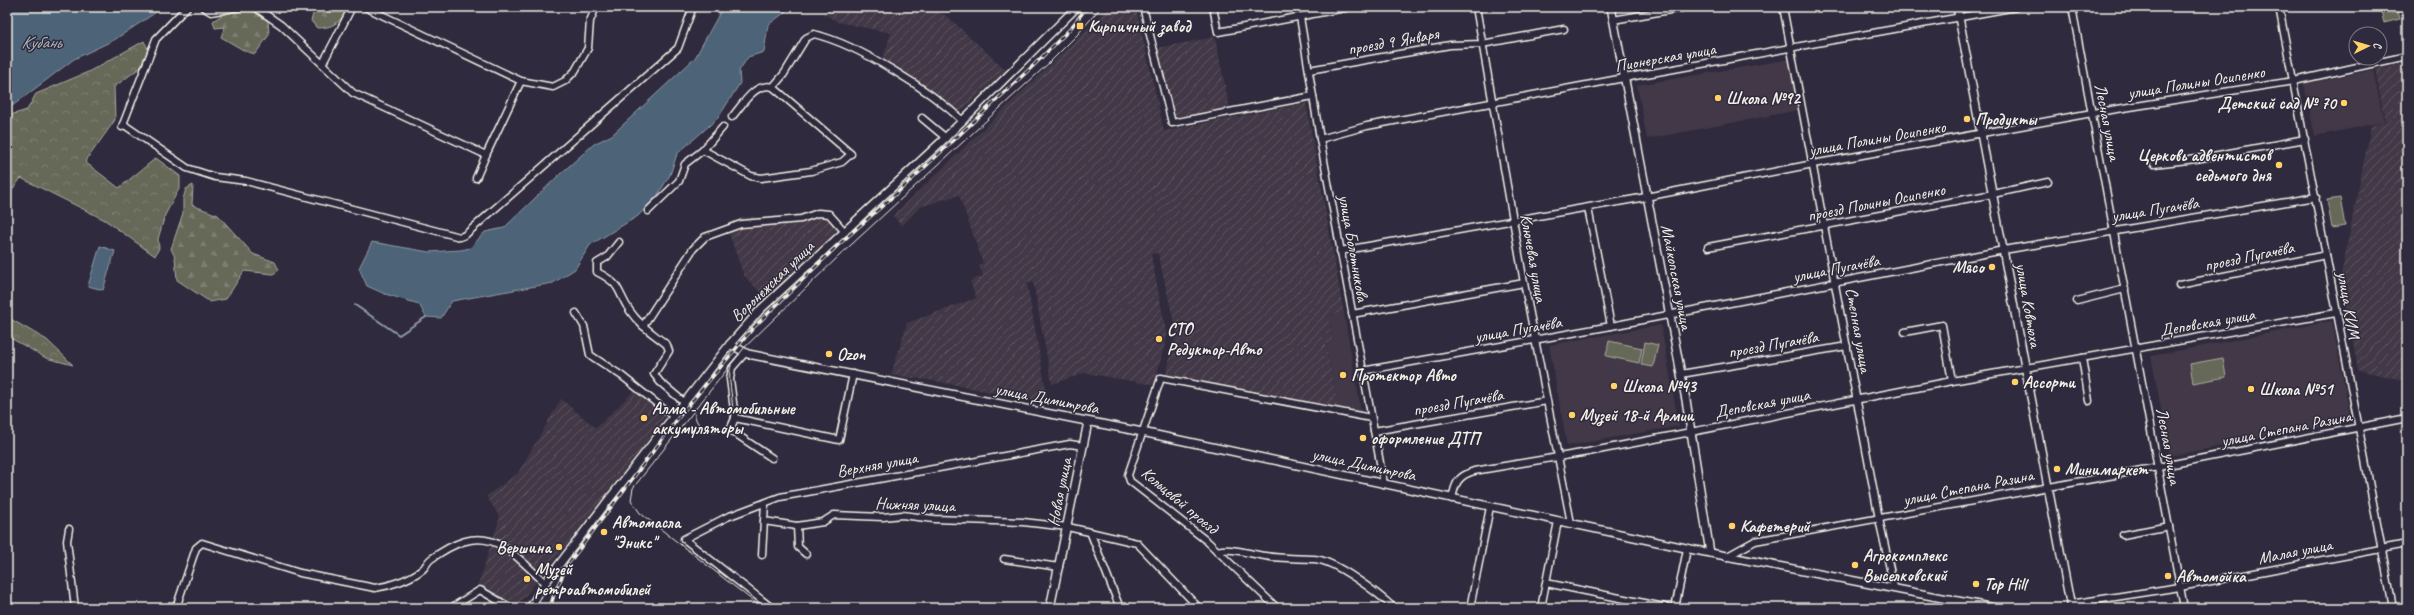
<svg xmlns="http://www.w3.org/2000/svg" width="2414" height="615" font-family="Caveat,sans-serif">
	<defs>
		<pattern id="industrial-furrows" width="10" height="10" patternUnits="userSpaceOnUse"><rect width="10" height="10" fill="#423946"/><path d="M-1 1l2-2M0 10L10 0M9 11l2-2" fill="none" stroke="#5e5661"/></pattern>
		<pattern id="forest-firs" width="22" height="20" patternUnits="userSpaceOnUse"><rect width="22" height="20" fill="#666859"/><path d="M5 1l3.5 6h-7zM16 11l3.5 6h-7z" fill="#7c7e71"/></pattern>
		<pattern id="park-crowns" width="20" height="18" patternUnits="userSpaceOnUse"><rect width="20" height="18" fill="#666859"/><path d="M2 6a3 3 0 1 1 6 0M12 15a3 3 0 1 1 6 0" fill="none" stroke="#7c7e71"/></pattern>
	</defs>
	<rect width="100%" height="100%" fill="#2f2a3d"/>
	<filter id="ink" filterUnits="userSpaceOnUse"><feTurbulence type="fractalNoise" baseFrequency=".025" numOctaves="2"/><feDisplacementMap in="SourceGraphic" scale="8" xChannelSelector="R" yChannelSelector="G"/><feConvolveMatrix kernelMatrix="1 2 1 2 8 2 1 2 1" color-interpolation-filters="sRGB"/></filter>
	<g filter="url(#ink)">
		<g fill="#423946">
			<polygon points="1791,59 1799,110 1647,139 1637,85"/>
			<polygon points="2373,70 2384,122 2315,136 2304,84"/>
			<polygon points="1344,313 1361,411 1338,407 1326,343 1333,341 1328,315"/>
			<polygon points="2332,321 2351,421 2170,456 2151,356"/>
			<polygon points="1661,325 1679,426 1567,446 1549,345"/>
			<polygon points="2407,425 2407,480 2399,426"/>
		</g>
		<g fill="url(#industrial-furrows)">
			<polygon points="827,7 928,7 948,17 1006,70 958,114 945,102 882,61 891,33 838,22 823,14"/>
			<polygon points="1110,7 1136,7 1164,131 1306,103 1344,313 1328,315 1333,341 1326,344 1338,407 1166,375 1176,332 1158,253 1151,254 1167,336 1154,385 1085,373 1052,384 1033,282 1027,284 1047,396 1040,402 935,381 891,375 907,323 976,298 970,281 983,276 979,265 983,263 959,195 920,207 902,226 893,216"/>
			<polygon points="1215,37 1230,109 1175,120 1157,48"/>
			<polygon points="2407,62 2407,381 2358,370 2341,275 2371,126 2385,122 2375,69"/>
			<polygon points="817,209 828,210 842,226 766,298 744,276 726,225 743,217 786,217"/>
			<polygon points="634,391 666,415 627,470 516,607 478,584 500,517 486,496 518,473 561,399 596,428"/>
		</g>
		<g fill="#666859" stroke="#adaca0">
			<polygon points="2340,198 2345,226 2332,228 2327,200"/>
			<polygon points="1609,341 1642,348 1639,363 1606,356"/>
			<polygon points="1645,342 1658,345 1653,367 1641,365"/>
			<polygon points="2223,358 2226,377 2193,383 2190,364"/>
		</g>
		<g fill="url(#forest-firs)" stroke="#adaca0">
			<path d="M328,7h20c-7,15 -14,21 -31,21l-6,-7 2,-7z"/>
			<polygon points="249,8 268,21 269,35 255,54 245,51 221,37 225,27 215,28 213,21 222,15"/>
			<polygon points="193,185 192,205 218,215 253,254 275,262 279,270 273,274 244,271 226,299 210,302 177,280 175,257 171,249 183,213 183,199 186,189"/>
		</g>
		<g fill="url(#park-crowns)" stroke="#adaca0">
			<polygon points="2380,7 2397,7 2400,19 2384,23"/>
			<polygon points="144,41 148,49 141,67 114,87 115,120 85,162 119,188 156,158 180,176 180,187 165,215 158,239 159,248 155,256 105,220 21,178 7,197 7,116 27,110 36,94 88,72"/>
			<polygon points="7,317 47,340 73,365 46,358 7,336"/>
		</g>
		<g fill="#4d6378" stroke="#909ca5">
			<polygon points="7,7 164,7 114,40 74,59 7,110"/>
			<polygon points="723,7 788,7 784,13 768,25 764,52 748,57 739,71 740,83 718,118 677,154 670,175 657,196 638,216 590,245 575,269 553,283 452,301 441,318 426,317 419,304 385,294 367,286 359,268 372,242 429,252 461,250 470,248 485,232 504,228 559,175 594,144 612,135 695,58"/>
			<polygon points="100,246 115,251 103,290 88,286"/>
		</g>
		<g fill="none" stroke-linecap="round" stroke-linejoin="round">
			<polyline stroke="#909ca5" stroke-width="2" points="355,305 399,335 426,317"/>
			<defs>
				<g id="minor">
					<polyline points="203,7 211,12 239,7"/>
					<polyline points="255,7 281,25 353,93 486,155 521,81"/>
					<polyline points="365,7 521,81 553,87 565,81 575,71 588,48 590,21 596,7"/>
					<polyline points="1143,7 1172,123 1313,96"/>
					<polyline points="1213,7 1218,32 1350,7"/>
					<polyline points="1476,7 1524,283 1571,523"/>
					<polyline points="1783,7 1879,519 1894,587"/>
					<polyline points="2072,7 2184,608"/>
					<polyline points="2279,7 2393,608"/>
					<polyline points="1300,17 1320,139 1384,484"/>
					<polyline points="1613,20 1687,7"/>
					<polyline points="323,63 352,7"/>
					<polyline points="1309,70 1450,45 1482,44 1564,29"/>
					<path d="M773,87l11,-13 22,-36 8,-4c45,11 114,55 149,87"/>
					<polyline points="922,118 946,138"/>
					<polyline points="123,124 187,168 215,177 246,181 460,237 465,235 678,48 693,7"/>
					<polyline points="122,127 156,39 187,7"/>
					<polyline points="1320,139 1367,126 1624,78 2016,7"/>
					<path d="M703,150l48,26 10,2 50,-7 31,-9 9,-8 -78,-67c-18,-5 -30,17 -41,30"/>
					<polyline points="2154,164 2196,159 2305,139"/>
					<polyline points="476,178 486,155"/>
					<polyline points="1588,208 1611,326"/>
					<polyline points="648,211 679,181 685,164 703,150 723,127"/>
					<path d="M619,242l-12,15 -10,6v9c26,13 19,19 33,39 10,15 24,23 37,34l2,6 -15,23 6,8 25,21"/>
					<polyline points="1708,247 1993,194 2048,182"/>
					<polyline points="1340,251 1646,197 1813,164 2092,113 2294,81 2407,56"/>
					<polyline points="2179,285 2326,255"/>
					<polyline points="2077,301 2125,289"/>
					<polyline points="576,313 584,326 590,355 622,376 674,417"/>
					<polyline points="1352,314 1524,283"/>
					<polyline points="643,326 693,249 705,237 741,224 801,219 818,213 829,214 845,232"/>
					<polyline points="1905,332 1942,325 1952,381"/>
					<polyline points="745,353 732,368 730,379 735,418 839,440 853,374"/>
					<polyline points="2082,358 2089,401"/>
					<polyline points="1362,371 1611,326 2004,250 2316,197"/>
					<polyline points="1681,374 1847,346"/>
					<polyline points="735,418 730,430 772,458"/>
					<polyline points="1374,431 1547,401"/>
					<path d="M1452,499c3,-16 6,-23 22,-28l114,-19 364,-71 384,-68"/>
					<polyline points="764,521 797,526 823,522 834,515 883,517 902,515 934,519 1023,522 1068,527 1137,543 1199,608"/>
					<polyline points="797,526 798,547 806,554"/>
					<polyline points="69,529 67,541 75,608"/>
					<polyline points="1091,534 1120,608"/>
					<polyline points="2123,535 2169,526"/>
					<path d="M1217,551c15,-4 32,3 48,5 16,3 32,2 49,3 21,1 65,35 80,49"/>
					<polyline points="762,555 765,503"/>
					<polyline points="1726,557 1755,541 2158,467 2407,418"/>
					<polyline points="1004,559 1059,567"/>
					<polyline points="1546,583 1669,608"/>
					<polyline points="2070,604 2180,587 2407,544"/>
					<path d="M176,608l20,-60 6,-5 98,30 75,15c15,-2 36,-9 48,-19 3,-3 4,-7 8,-10 54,-39 73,-15 114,24"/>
					<polyline points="451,608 480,590 511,608"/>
					<polyline points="772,608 684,539 727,517 780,497 1070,444 1083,446"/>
					<polyline points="1277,608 1208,542 1130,481 1128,475 1161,378 1371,418"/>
					<polyline points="1470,608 1490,507"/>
					<polyline points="1541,608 1558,521"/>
					<polyline points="1675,608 1687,549"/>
				</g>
				<g id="tertiary">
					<polyline points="1611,7 1686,400 1710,553"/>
					<polyline points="1957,7 2071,608"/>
					<polyline points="730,344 748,354 1142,432 1695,550 1994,608"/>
					<polyline points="530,608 545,583 607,502 730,344 761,309 940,143 1077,7"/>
					<polyline points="1050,608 1088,422"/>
					<polyline points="1948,608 1950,599"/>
				</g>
			</defs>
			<use href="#minor" stroke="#f4f1e8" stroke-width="9"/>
			<use href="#tertiary" stroke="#f4f1e8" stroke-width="10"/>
			<use href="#minor" stroke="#2f2a3d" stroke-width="6"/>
			<use href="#tertiary" stroke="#2f2a3d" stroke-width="7"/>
			<g stroke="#f4f1e8" stroke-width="1">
				<path d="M695,408c-3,14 9,25 22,24 29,-11 7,-46 14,-67"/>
				<polyline points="762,608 640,513 631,500 633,488 744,348 839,256 1049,63 1078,34 1101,7"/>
			</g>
			<defs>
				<polyline id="rail" points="550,608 555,591 568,564 682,413 754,327 837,246 899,191 1034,65 1070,29 1087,7"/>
			</defs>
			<use href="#rail" stroke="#f4f1e8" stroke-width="3.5"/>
			<use href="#rail" stroke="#2f2a3d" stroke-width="2" stroke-dasharray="6" stroke-linecap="butt"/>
		</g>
	</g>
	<g fill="#ffd166" stroke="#2f2a3d" stroke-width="1.5">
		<rect x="1076" y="22" width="8" height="8" rx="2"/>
		<circle cx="1718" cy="98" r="4"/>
		<circle cx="2344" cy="103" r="4"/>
		<circle cx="1967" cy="119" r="4"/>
		<circle cx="2279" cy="165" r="4"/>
		<circle cx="1992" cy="267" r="4"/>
		<circle cx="1159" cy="339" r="4"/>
		<circle cx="829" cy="354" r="4"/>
		<circle cx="1343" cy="375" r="4"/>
		<circle cx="2015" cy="382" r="4"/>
		<circle cx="1614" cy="386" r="4"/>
		<circle cx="2251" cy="389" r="4"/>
		<circle cx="1572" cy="415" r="4"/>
		<circle cx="644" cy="418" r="4"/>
		<circle cx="1363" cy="438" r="4"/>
		<circle cx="2057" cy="469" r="4"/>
		<circle cx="1732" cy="526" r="4"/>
		<circle cx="604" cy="532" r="4"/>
		<circle cx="559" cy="547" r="4"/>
		<circle cx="1855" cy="565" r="4"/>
		<circle cx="2168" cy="576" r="4"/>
		<circle cx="527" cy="579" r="4"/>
		<circle cx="1976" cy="584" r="4"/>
	</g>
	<g text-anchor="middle" stroke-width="3" stroke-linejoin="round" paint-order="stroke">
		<g font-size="17" font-weight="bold" fill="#f4f1e8" stroke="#2f2a3d" text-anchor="start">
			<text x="1088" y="32">Кирпичный завод</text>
			<text x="1726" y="104">Школа №92</text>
			<text x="2336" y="109" text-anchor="end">Детский сад № 70</text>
			<text x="1975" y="125">Продукты</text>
			<text x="2271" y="161" text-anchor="end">Церковь адвентистов<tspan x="2271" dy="20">седьмого дня</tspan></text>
			<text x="1984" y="273" text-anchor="end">Мясо</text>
			<text x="1167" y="335">СТО<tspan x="1167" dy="20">Редуктор-Авто</tspan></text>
			<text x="837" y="360">Ozon</text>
			<text x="1351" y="381">Протектор Авто</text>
			<text x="2023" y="388">Ассорти</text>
			<text x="1622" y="392">Школа №43</text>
			<text x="2259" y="395">Школа №51</text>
			<text x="652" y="414">Алма - Автомобильные<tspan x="652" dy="20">аккумуляторы</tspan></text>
			<text x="1580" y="421">Музей 18-й Армии</text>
			<text x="1371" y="444">оформление ДТП</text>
			<text x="2065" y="475">Минимаркет</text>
			<text x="612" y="528">Автомасла<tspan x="612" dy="20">"Эникс"</tspan></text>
			<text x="1740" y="532">Кафетерий</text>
			<text x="551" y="553" text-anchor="end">Вершина</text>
			<text x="1863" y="561">Агрокомплекс<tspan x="1863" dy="20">Выселковский</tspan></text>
			<text x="535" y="575">Музей<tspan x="535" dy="20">ретроавтомобилей</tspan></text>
			<text x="2176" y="582">Автомойка</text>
			<text x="1984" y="590">Top Hill</text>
		</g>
		<g font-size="17" fill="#f4f1e8" stroke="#2f2a3d">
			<text transform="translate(1393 41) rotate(-10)" y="6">проезд 9 Января</text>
			<text transform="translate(1665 57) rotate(-10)" y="6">Пионерская улица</text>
			<text transform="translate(2196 82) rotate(-9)" y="6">улица Полины Осипенко</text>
			<text transform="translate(2108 122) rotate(79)" y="6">Лесная улица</text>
			<text transform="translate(1877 138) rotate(-10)" y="6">улица Полины Осипенко</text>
			<text transform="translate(1876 202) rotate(-11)" y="6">проезд Полины Осипенко</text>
			<text transform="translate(2155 209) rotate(-9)" y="6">улица Пугачёва</text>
			<text transform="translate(1354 248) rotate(80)" y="6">улица Болотникова</text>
			<text transform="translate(2249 256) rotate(-12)" y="6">проезд Пугачёва</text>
			<text transform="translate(1534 258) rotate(80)" y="6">Ключевая улица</text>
			<text transform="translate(1836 268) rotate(-11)" y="6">улица Пугачёва</text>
			<text transform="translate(1677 277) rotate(79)" y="6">Майкопская улица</text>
			<text transform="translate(772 281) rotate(-44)" y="6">Воронежская улица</text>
			<text transform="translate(2029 305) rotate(80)" y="6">улица Ковтюха</text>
			<text transform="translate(2349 305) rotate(80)" y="6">улица КИМ</text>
			<text transform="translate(2207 322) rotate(-10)" y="6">Деповская улица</text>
			<text transform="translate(1518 329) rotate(-10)" y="6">улица Пугачёва</text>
			<text transform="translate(1859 330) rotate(80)" y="6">Степная улица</text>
			<text transform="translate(1773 344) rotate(-10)" y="6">проезд Пугачёва</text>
			<text transform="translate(1047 398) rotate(11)" y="6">улица Димитрова</text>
			<text transform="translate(1458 402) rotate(-10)" y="6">проезд Пугачёва</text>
			<text transform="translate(1762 403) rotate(-11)" y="6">Деповская улица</text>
			<text transform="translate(2286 428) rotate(-11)" y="6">улица Степана Разина</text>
			<text transform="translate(2169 446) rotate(80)" y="6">Лесная улица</text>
			<text transform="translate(877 464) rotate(-10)" y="6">Верхняя улица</text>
			<text transform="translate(1364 464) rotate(12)" y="6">улица Димитрова</text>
			<text transform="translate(1968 487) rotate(-11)" y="6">улица Степана Разина</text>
			<text transform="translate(1059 492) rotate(-79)" y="6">Новая улица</text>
			<text transform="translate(1180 500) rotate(40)" y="6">Кольцевой проезд</text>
			<text transform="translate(915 504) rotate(2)" y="6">Нижняя улица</text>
			<text transform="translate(2295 551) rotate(-11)" y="6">Малая улица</text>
		</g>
		<g font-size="18" font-style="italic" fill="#b1b8bb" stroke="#2f2a3d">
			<text x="41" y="48">Кубань</text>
		</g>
	</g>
	<rect width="2414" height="615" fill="none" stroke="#2f2a3d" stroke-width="24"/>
	<rect x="12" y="12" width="2390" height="591" fill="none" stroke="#f4f1e8" stroke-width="1.5" filter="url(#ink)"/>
	<g transform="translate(2368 46) rotate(85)"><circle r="19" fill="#2f2a3d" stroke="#7e7a81"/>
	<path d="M0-3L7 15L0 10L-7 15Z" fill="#ffd166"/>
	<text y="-6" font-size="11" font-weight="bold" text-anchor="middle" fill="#f4f1e8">С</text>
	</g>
</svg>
